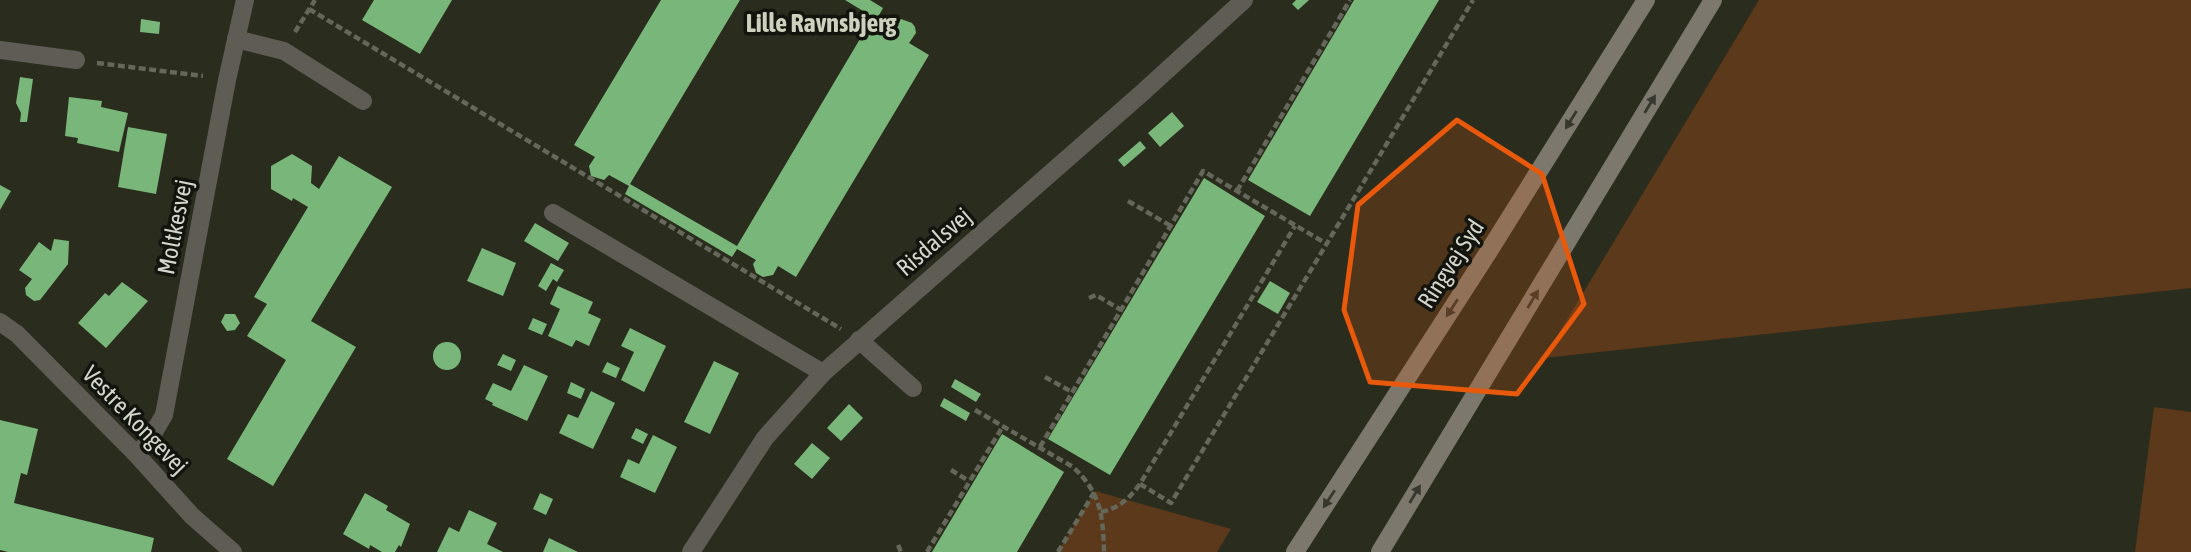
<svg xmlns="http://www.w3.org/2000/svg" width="2191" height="552" font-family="'Asap Condensed',sans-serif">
	<rect width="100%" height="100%" fill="#2a2d1e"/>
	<g fill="#5c391a">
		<polygon points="1759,0 2191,0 2191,288 1544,358"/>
		<polygon points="2154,407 2191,412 2191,552 2135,552"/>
		<polygon points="1095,491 1231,529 1217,552 1058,552"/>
	</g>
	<g fill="#79b679">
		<polygon points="374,0 452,0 420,54 362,20"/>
		<polygon points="661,0 740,0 630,184 737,246 873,17 845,0 870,0 883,8 878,17 894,27 901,19 912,23 915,27 916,33 909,43 929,55 796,277 778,266 773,275 763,277 756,273 753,264 756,260 737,249 732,257 625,194 629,186 609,175 604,180 591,176 589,166 595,157 574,145"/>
		<polygon points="1296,0 1309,0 1298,10 1292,4"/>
		<polygon points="1354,0 1439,0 1310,216 1248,180"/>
		<polygon points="141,19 160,22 159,34 140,32"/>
		<polygon points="20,77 33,79 27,122 20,122 21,113 16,103"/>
		<polygon points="69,97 102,101 101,107 128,113 119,152 77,143 78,138 65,136"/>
		<polygon points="1172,112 1184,126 1160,147 1148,133"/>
		<polygon points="128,127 167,134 156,194 118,187"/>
		<polygon points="1140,141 1146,148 1124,167 1118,160"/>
		<polygon points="292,154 312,166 311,183 319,189 339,156 392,187 311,321 356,347 273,486 227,459 286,360 247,336 267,304 254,297 308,207 293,198 292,201 271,189 271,166"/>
		<polygon points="1204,178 1265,216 1110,475 1048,439"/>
		<polygon points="0,185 11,191 0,210"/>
		<polygon points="535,223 569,243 558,261 524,241"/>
		<polygon points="54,239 69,241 68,264 40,300 34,301 26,295 25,288 32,279 19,270 39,242 51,251"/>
		<polygon points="482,248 516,263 503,296 467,281"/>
		<polygon points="551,263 564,270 557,282 553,279 546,291 538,286"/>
		<polygon points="1270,281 1290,293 1278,314 1257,302"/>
		<polygon points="122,282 148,301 106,348 78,323 105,293 109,296"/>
		<polygon points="558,286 593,302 588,313 601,319 589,346 576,340 572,347 548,336 560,309 550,304"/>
		<polygon points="225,314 235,314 240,323 235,330 227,331 221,322"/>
		<polygon points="533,318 547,324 542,335 528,329"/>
		<polygon points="630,328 666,346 644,392 621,380 634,352 621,346"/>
		<circle cx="447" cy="356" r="14"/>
		<polygon points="503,354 516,360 511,371 497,365"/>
		<polygon points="714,361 739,373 710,434 684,422"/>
		<polygon points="607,362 620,368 616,378 602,372"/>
		<polygon points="524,365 548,376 527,421 492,405 493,403 485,399 493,383 511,391"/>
		<polygon points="955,379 981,394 976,402 951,387"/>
		<polygon points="571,382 585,389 581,399 567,393"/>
		<polygon points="591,391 615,403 593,449 559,433 568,414 578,418"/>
		<polygon points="944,398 970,413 966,421 940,406"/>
		<polygon points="849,404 863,418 841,441 827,428"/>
		<polygon points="0,420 38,429 27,475 21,473 14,503 154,538 151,552 8,552 0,550"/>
		<polygon points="636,428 648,434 643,444 631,438"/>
		<polygon points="1002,434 1064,472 1017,552 932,552"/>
		<polygon points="653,435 677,447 655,493 620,477 628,459 639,464"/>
		<polygon points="812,443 830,458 812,479 794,464"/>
		<polygon points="365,493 388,506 386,510 410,524 401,547 399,545 395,552 382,552 370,545 369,549 343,534"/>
		<polygon points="540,493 553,499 546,515 533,509"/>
		<polygon points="469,510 497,523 487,544 503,552 437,552 449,527 459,532"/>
		<polygon points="549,538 578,552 543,552"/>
	</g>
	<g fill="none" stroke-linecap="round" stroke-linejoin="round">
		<g stroke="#65675a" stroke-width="4.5" stroke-dasharray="7 3.5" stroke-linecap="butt">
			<polyline points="309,9 841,329"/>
			<polyline points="295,32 315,0"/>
			<polyline points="97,63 203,76"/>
			<polyline points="1237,191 1350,0"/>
			<polyline points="1128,201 1171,226"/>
			<polyline points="1089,298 1096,295 1121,310"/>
			<polyline points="1045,377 1072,392"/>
			<path d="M975,410l98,57c28,26 30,49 31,85"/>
			<polyline points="1040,447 1203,171 1327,244"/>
			<polyline points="951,470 969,481"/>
			<polyline points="1140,484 1171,503 1473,0"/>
			<path d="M1101,512c18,-4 28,-13 39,-28l155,-258"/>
			<polyline points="898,545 901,552"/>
			<polyline points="927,552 1003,426"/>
			<polyline points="1058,552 1095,491"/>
		</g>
		<g stroke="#5f5c55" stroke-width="18">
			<polyline points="236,39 284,51 363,101"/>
			<polyline points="553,213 823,373"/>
			<polyline points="859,340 913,388"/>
		</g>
		<g stroke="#5f5c55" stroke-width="18">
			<polyline points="0,50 76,60"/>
			<polyline points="0,322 17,334 136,454 192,516 233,552"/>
			<polyline points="136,454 147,444 164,415 227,80 245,0"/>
			<polyline points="691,552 765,438 823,373 1142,93 1244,0"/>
		</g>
		<g stroke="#7c786d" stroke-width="18">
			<polyline points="1295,552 1489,251 1646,0"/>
			<polyline points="1380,552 1713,0"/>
		</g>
	</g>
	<defs><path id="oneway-solid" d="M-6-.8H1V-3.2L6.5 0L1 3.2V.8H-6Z" transform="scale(1.75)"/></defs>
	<g fill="#38372f">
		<use href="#oneway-solid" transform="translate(1650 104) rotate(-59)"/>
		<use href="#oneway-solid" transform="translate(1571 120) rotate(122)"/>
		<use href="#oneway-solid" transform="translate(1533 299) rotate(-59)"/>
		<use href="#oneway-solid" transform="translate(1452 308) rotate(123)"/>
		<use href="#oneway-solid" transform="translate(1415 494) rotate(-59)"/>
		<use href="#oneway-solid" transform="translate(1329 499) rotate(123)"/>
	</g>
	<path fill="#e8590c" fill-opacity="0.2" stroke="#e8590c" stroke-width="5" stroke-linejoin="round" d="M1457,120l85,54 42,130 -67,90 -147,-12 -26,-72 14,-105z"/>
	<g text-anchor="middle" stroke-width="7" stroke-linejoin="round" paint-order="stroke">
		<g font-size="24" fill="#d5d7cd" stroke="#13140e">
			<text transform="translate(175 227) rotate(-79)" y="8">Moltkesvej</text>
			<text transform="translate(934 242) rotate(-41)" y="8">Risdalsvej</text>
			<text transform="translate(1451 264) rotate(-57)" y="8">Ringvej Syd</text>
			<text transform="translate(135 420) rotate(46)" y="8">Vestre Kongevej</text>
		</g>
		<g font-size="26" font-weight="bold" fill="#cdd1be" stroke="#13140e">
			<text x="821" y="32">Lille Ravnsbjerg</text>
		</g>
	</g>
</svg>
